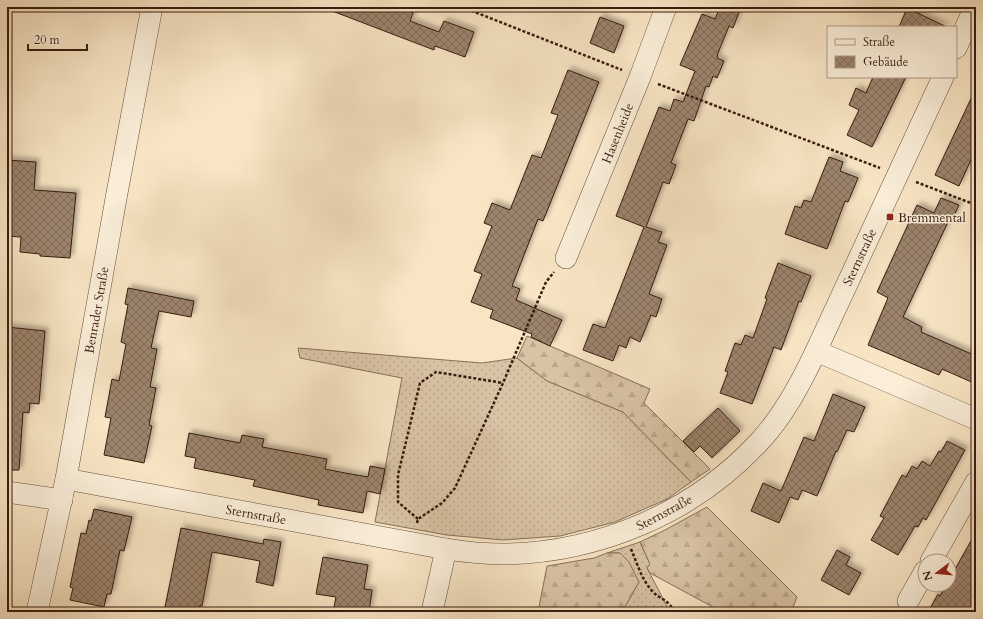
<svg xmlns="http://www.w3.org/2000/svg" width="983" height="619" font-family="Cardo,serif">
	<defs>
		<pattern id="grass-dots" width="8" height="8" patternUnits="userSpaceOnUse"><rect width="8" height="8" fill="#d8c3a5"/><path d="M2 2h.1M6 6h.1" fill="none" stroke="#baa78d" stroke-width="1.8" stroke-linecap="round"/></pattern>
		<pattern id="forest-firs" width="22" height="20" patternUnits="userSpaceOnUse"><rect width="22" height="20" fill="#d8c3a5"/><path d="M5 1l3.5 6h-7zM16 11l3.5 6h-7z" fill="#baa78d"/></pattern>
		<pattern id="building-cross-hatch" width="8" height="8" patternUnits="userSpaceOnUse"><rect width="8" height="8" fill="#9c846d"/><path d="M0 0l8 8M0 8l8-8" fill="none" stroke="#806b58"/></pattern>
		<filter id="shadow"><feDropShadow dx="3.5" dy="-3.5" stdDeviation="2" flood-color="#0004"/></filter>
	</defs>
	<rect width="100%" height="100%" fill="#f8e5c4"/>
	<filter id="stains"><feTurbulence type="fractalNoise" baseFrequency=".005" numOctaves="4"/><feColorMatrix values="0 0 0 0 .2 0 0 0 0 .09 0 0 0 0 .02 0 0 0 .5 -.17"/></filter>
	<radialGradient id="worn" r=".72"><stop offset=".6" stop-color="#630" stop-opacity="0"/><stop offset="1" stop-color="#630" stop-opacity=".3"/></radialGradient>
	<g fill="url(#grass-dots)" stroke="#886f5a">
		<polygon points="298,348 482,363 517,358 547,381 623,412 691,482 667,499 615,522 560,536 503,540 447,535 375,522 402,378 300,358"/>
		<polygon points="640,542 650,564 647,568 670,612 622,612 639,582 620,553 607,553"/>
	</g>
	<g fill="url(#forest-firs)" stroke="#886f5a">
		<polygon points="527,336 650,389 644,403 710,469 691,482 623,412 547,381 517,358"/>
		<polygon points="707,507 797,597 791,612 722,612 650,573 647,568 650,564 640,542 665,530"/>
		<polygon points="607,553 620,553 629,562 639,582 622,612 538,612 547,566 594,558"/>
	</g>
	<g fill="url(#building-cross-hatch)" stroke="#391b0f" filter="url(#shadow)">
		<polygon points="327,7 415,7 410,21 439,32 444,21 474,32 465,57 435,46 434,50 327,9"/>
		<polygon points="720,7 741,7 733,28 729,26 718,53 717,58 724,61 717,78 713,76 709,87 706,86 694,121 688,119 671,163 676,165 669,184 663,182 646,227 662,232 658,242 667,245 649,294 662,299 656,317 651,315 640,342 630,337 626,348 619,345 613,361 583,350 593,324 605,328 644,227 616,216 659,107 670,111 674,99 683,102 695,71 680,65 702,14 715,19"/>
		<polygon points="907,8 947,27 899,27"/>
		<polygon points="600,17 624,26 614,53 590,43"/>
		<polygon points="568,70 599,82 543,221 538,219 512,286 520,289 516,300 562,320 550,346 531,337 532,334 490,318 493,310 471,302 482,274 474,271 492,226 484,223 492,203 510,210 532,155 541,158 558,115 551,113"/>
		<polygon points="873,77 906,77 872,147 847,135 859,110 849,105 856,88 866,93"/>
		<polygon points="976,88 976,149 959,186 935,175"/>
		<polygon points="829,157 843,162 840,171 858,178 848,202 845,201 827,249 785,234 795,206 801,208 804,200 811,202"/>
		<polygon points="7,160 36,162 34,190 76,193 70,258 40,256 40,254 20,252 21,237 7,236"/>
		<polygon points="941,198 959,205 951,222 949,220 903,317 922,327 921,332 976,356 976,384 942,369 939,375 868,345 888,298 877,292 917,205 934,213"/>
		<polygon points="778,263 811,276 801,302 799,301 781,350 774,347 752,404 720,393 728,372 725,371 735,343 741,345 745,335 753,338 767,299 765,298"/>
		<polygon points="128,288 194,301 191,317 159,311 151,348 157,349 150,387 156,388 149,425 152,426 144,463 104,455 111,418 105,417 112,379 119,381 126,344 121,342 128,305 125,304"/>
		<polygon points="7,327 45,331 39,404 30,403 29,413 23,412 19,470 7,470"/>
		<polygon points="833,394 865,407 854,432 847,430 837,452 836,451 817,496 802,490 798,500 790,497 779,523 751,511 763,483 781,491 804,437 814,441"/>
		<polygon points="718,408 740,431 712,458 700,446 694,452 683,441"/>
		<polygon points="189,433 240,443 242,435 264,439 262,447 327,459 325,469 345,473 368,477 370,466 385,469 380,494 367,491 363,513 318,505 319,500 253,486 255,480 194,468 196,458 185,456"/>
		<polygon points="947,441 965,450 926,520 923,518 918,527 915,526 898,555 871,540 884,518 880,516 902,475 906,477 912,466 917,469 922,461 930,466 939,451 941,452"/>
		<polygon points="94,509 132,517 124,551 120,550 111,594 107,594 104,607 70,600 73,588 70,587 81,533 86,534 89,520 91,521"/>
		<polygon points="181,528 263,544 264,539 281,542 273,586 256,582 260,561 212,552 202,606 200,605 199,612 164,612"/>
		<polygon points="976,532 976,600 970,612 928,612 938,594 940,596 946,585 949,585 949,580"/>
		<polygon points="837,550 850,557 846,565 861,573 849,595 821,580"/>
		<polygon points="323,557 368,565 364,589 372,590 369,612 333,612 336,597 316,594"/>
	</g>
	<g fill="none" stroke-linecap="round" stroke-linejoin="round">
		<defs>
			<g id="minor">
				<polyline points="956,48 975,7"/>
				<polyline points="566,258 640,77 666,7"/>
				<polyline points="816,351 976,419"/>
				<path d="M66,479l380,70c19,3 38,5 57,5 96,-1 192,-42 257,-113 24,-26 41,-58 56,-90l127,-274"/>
				<polyline points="7,492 62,500"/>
				<polyline points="931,561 976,482"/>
				<polyline points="908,601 925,571"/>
				<polyline points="37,612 66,479 117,193 152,7"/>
				<polyline points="432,612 446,549"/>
			</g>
		</defs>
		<use href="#minor" stroke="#694e3c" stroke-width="22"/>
		<g stroke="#391b0f" stroke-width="2.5" stroke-dasharray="3 2" stroke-linecap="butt">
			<polyline points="462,7 622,70"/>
			<polyline points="658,84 880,168"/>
			<polyline points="916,182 976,205"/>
			<polyline points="418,519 398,502 398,475 420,383 436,372 503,383"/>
			<polyline points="417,523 418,519 442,503 455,488 503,383 546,282 554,272"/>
			<path d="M631,549c6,14 11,31 21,42 8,9 17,8 22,21"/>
		</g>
		<use href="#minor" stroke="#faeed9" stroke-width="21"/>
	</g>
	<rect fill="#8f2418" stroke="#faeed9" stroke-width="1.5" x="886" y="213" width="8" height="8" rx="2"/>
	<g text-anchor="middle" stroke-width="3" stroke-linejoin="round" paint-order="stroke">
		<g font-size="13" fill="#391b0f" stroke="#faeed9">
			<text transform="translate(617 133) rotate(-68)" y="5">Hasenheide</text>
			<text transform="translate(859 257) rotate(-65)" y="5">Sternstraße</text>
			<text transform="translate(96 310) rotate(-80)" y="5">Benrader Straße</text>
			<text transform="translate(664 512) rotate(-28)" y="5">Sternstraße</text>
			<text transform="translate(256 514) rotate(10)" y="5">Sternstraße</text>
		</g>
		<g font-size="13" fill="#391b0f" stroke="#faeed9" text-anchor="start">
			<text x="898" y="222">Bremmental</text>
		</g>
	</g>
	<rect width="983" height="619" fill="none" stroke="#f8e5c4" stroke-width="24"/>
	<rect x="8" y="8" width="967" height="603" fill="none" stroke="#391b0f" stroke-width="2"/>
	<rect x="12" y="12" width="959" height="595" fill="none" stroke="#391b0f"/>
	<rect x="827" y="26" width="130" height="52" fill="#faeed9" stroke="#ad9a88"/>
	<rect x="835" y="39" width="20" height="6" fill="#faeed9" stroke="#ad9a88"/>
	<text x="863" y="46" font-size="12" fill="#391b0f">Straße</text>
	<rect x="835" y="56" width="20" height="12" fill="url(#building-cross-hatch)" stroke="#ad9a88"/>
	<text x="863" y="66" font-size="12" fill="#391b0f">Gebäude</text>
	<g transform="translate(937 573) rotate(254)"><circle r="19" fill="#faeed9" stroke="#ad9a88"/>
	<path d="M0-3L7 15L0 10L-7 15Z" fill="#8f2418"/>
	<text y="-6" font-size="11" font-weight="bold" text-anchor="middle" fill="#391b0f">N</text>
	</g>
	<path d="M28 44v6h59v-6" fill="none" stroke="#391b0f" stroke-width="2"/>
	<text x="34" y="44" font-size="12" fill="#391b0f" stroke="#faeed9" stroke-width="3" paint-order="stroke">20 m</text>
	<rect width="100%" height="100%" filter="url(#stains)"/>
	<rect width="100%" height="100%" fill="url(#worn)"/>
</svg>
